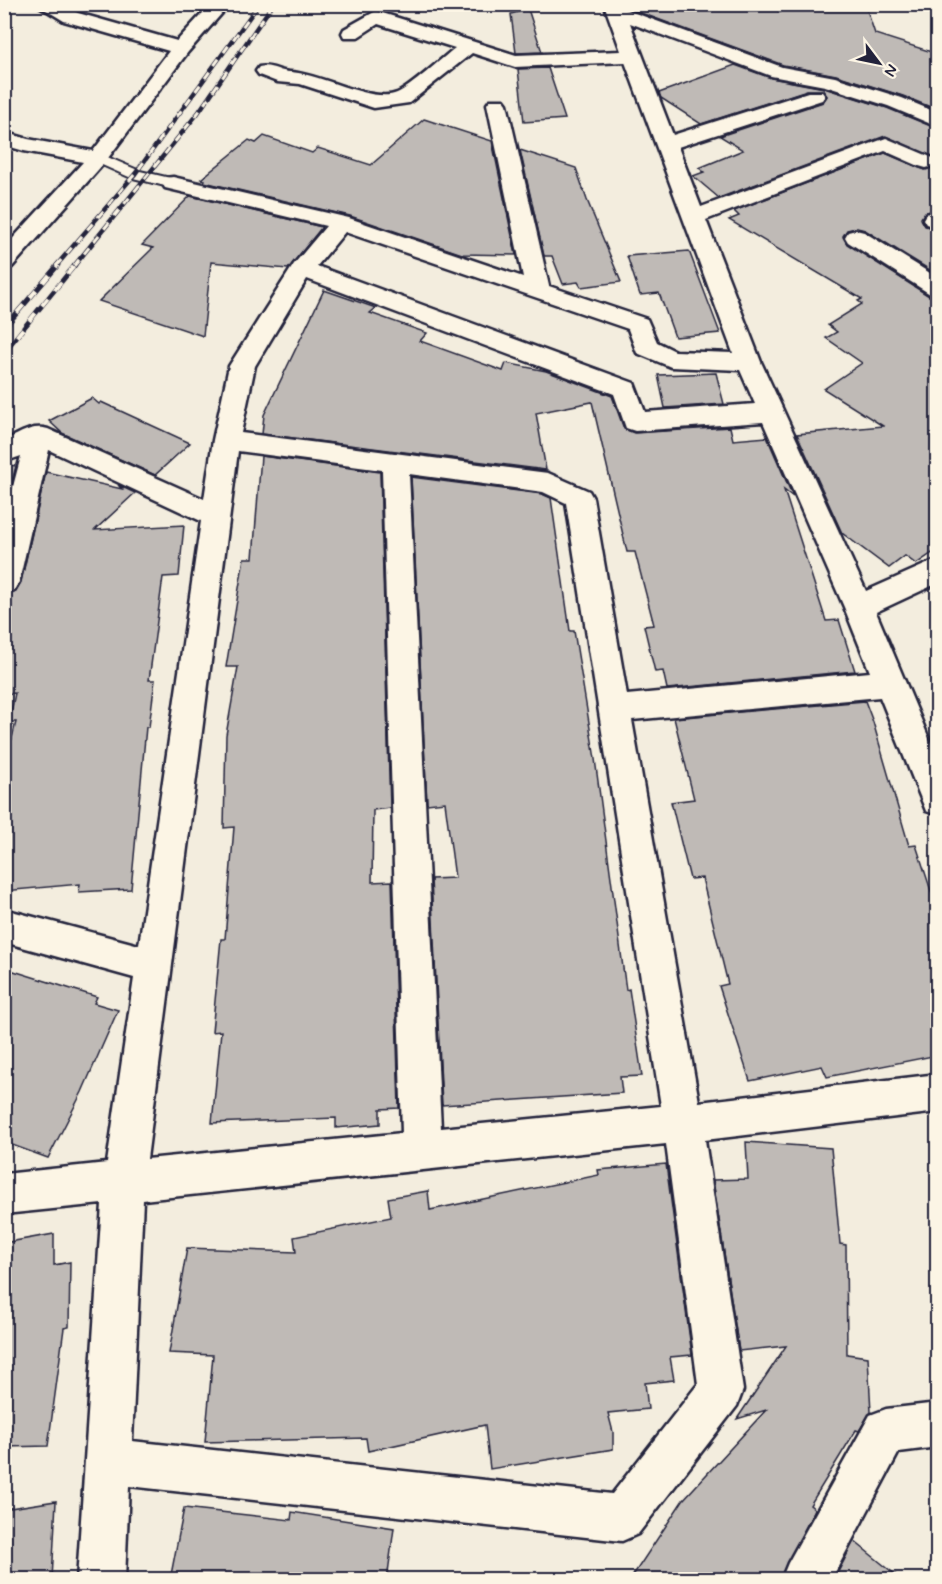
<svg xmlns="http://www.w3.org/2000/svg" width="942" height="1584" font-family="Mynerve,sans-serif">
	<rect width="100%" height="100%" fill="#f3edde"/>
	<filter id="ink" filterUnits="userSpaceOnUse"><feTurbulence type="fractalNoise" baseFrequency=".0167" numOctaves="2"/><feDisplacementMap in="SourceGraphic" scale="12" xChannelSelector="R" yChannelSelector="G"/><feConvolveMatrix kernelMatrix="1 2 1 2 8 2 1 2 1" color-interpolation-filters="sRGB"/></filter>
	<g filter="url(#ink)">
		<g fill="#bfbab6" stroke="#22223b" stroke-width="1.5">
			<polygon points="631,4 768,4 780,12 787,8 788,4 865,4 875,34 938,54 938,110 903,96 836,75 783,65 630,9"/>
			<polygon points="528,9 542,52 516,53 511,14"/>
			<polygon points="735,65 771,78 824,88 887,108 938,129 938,159 885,136 719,198 693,176 704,172 699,168 743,150 720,136 823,102 827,96 822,90 807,90 701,124 661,98 659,93"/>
			<polygon points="548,68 565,119 524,122 518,69"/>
			<polygon points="424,119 492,141 516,255 462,254 350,216 204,182 205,180 201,179 249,140 256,143 264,136 312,153 318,148 371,165"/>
			<polygon points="520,150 576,168 587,200 621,282 581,287 578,282 563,284 552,256 544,256"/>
			<polygon points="885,153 925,170 938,165 938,177 934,180 938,182 938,211 925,212 921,218 925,226 938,230 938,275 865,230 857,228 847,230 843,236 847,244 929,296 938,298 938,549 916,564 905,556 889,568 842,533 797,434 883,426 824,389 862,363 826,338 837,332 828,325 862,304 858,301 862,299 729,220 739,216 734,211"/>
			<polygon points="190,196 322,227 288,269 211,262 203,336 99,301 153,248 142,245"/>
			<polygon points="689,251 720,333 675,337 659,293 640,295 627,256"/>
			<polygon points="324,290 376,308 370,313 427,333 420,341 503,371 506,363 546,371 612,396 624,429 634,433 730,427 733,440 767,437 793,497 784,490 826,621 839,620 855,671 667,689 663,671 655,672 644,626 654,625 635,552 627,552 592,402 536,413 546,470 262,434 264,415"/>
			<polygon points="716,373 724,404 665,408 658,375"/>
			<polygon points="92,398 99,404 101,402 190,443 155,475 62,433 49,421"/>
			<polygon points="261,456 380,472 390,808 373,810 372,882 392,881 399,1108 380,1109 380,1124 336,1128 336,1118 212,1123 221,1031 212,1032 221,939 225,939 234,827 224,828 226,735 238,667 226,667 244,558 253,558"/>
			<polygon points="4,464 16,466 4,510"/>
			<polygon points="46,472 122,489 118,485 135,493 95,530 184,525 179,576 163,577 149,680 155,680 149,727 146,727 131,889 79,892 80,884 4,891 4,770 16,722 9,722 15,693 4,694 4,595 16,591 21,582"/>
			<polygon points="411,477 542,494 551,498 570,631 574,631 595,759 626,990 629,989 642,1076 620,1077 622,1093 442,1105 431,879 455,878 445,802 427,804"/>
			<polygon points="865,701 873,722 909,846 916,845 938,912 938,1055 827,1077 822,1066 750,1081 719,986 728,984 702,878 690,879 671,802 694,799 674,718"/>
			<polygon points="4,968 97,997 94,1003 118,1010 82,1092 48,1158 4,1142"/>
			<polygon points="746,1142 831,1148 840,1244 846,1245 847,1354 868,1357 871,1412 859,1431 856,1430 810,1505 815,1509 779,1580 630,1580 683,1500 766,1410 737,1419 786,1346 739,1351 713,1180 748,1179"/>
			<polygon points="666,1164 692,1355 670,1357 674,1380 645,1383 648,1409 608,1413 613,1432 613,1449 490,1469 485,1425 368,1451 366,1438 205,1442 213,1355 169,1353 187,1248 296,1252 294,1237 391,1217 388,1198 428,1191 430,1210 599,1175 598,1170"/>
			<polygon points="54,1234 54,1265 70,1262 69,1327 64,1328 48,1446 4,1447 4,1243"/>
			<polygon points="56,1501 52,1580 4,1580 4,1509"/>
			<polygon points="184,1508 291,1520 292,1512 394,1528 387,1580 170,1580"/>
			<polygon points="854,1541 902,1580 834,1580"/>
		</g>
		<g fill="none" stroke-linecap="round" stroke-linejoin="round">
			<defs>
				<g id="service">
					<polygon points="770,4 785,4 786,6 779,10"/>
					<polygon points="98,153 140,171 179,180 181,183 173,188 129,177 93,161 90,158 93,155"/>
				</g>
				<g id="minor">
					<polygon points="36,4 60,4 78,13 177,41 211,4 230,4 188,52 105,162 12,267 4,269 4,248 83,162 24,151 4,145 4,132 28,139 93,151 169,51 64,21"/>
					<path d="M604,4h18l2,5 158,58 53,10 67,21 36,15v14l-50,-21 -63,-20 -54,-10 -141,-53 43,112 135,-43h14l3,4 -3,4 -144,47 23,60 185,-69 47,20 4,4 -4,4 -7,2 -7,-2 -34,-15 -179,69 55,142 105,229 72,-32v24l-62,29 62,148v55l-12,-4 -46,-114 -248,23 67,382 239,-28v38l-233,28 38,250 -6,16 -99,128 -16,7 -493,-55 -4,94h-48l25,-376 -98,10v-40l103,-11 27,-185 -130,-36v-33l135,36 62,-424 -152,-71 -30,132 -5,8 -10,3v-72l17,-65 -17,6v-21c15,-7 28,-17 44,-12l156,70 9,-59 16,-74 65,-102 32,-38 -161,-38 -3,-5 3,-5 8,-1 176,41 174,59 -36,-173 3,-4h14l3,4 42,182 98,33 10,23 18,9 58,2 -108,-291 -110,5 -43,-14 -63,50 -35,5 -74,-24 -23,-2 -18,-7 -3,-4 3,-4c12,-3 20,5 31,5 29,1 83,32 107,21 13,-5 45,-35 58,-45l-77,-24 -20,13h-14l-2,-4 2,-4 32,-18 140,44 105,-4zM345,232l283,97 9,24 34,14 69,3 15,34 -110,8 -11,-29 -317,-117zM307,279l307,115 12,34 9,3 128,-9 81,185 26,65 -243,23 -34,-197 -4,-7 -41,-18 -307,-40 14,-67zM238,451l144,19 20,663 -255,26zM409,474l134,18 23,11 95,603 -220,22zM666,1144l32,240 -86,110 -480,-53 11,-241z"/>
					<polygon points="934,212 938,213 938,228 926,224 923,219 926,214"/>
					<polygon points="856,230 864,232 938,278 938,296 930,294 848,242 845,237 848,232"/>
					<polygon points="938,1403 938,1447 899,1452 831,1580 781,1580 788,1563 870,1415 886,1409"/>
				</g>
			</defs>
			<use href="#service" stroke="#22223b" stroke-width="4"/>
			<use href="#minor" stroke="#22223b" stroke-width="5"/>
			<use href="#service" fill="#fcf5e5" fill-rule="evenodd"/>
			<use href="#minor" fill="#fcf5e5" fill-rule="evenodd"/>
			<defs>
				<g id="rail-far1">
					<polyline points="56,266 135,174 259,4"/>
					<polyline points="74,266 198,113 273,4"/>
				</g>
				<g id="rail">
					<polyline points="4,328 58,265"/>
					<polyline points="4,352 75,265"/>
				</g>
			</defs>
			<use href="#rail-far1" stroke="#22223b" stroke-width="4.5"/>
			<use href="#rail" stroke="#22223b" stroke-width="5"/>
			<use href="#rail-far1" stroke="#fcf5e5" stroke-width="3" stroke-dasharray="8" stroke-linecap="butt"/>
			<use href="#rail" stroke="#fcf5e5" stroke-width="4" stroke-dasharray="10" stroke-linecap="butt"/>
		</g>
	</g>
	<rect width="942" height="1584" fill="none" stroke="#fcf5e5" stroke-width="24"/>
	<rect x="12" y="12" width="918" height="1560" fill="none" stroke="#22223b" stroke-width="2" filter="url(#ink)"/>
	<g transform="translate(879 63) rotate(122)" stroke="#fcf5e5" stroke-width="4.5" paint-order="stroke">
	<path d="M0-4.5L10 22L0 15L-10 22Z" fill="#22223b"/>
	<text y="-9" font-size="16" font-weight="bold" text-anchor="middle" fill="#22223b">N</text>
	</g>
</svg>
